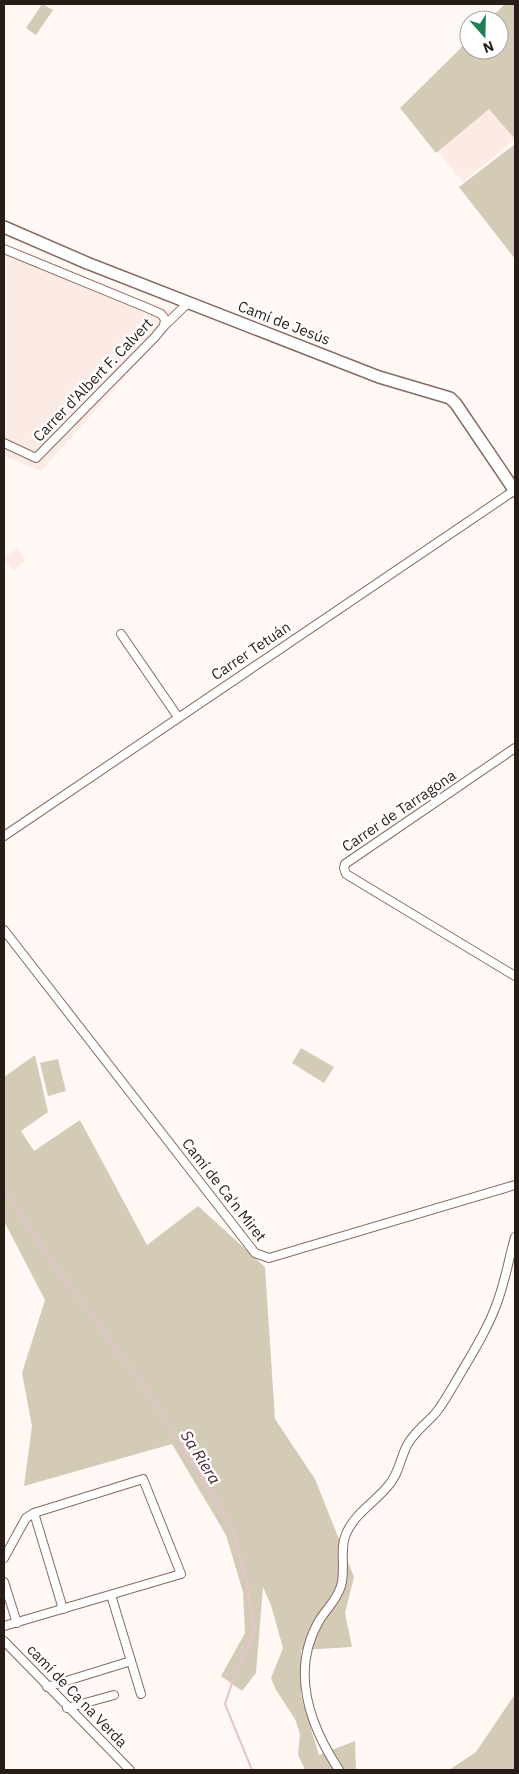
<svg xmlns="http://www.w3.org/2000/svg" width="519" height="1774" font-family="'IBM Plex Sans',sans-serif">
	<rect width="100%" height="100%" fill="#fff8f5"/>
	<g fill="#fcebe4">
		<polygon points="488,106 515,139 463,182 435,148"/>
		<polygon points="4,244 181,315 41,471 4,456"/>
		<polygon points="16,548 26,560 13,571 4,558"/>
	</g>
	<g fill="#d3cbb6">
		<polygon points="42,4 53,10 36,35 26,28"/>
		<polygon points="505,4 515,4 515,139 489,109 436,153 400,108 469,40 469,50 499,50 499,20 489,20"/>
		<polygon points="515,144 515,259 459,187"/>
		<polygon points="301,1048 334,1067 324,1083 292,1063"/>
		<polygon points="35,1055 48,1112 21,1131 34,1151 80,1120 147,1245 198,1206 265,1267 275,1419 315,1479 354,1577 345,1613 352,1647 301,1650 301,1696 319,1755 355,1741 356,1770 305,1770 298,1755 300,1734 295,1719 276,1690 271,1678 283,1648 271,1605 263,1587 256,1673 242,1691 221,1676 245,1633 243,1592 226,1535 172,1444 24,1486 32,1426 22,1373 45,1300 4,1221 4,1077"/>
		<polygon points="58,1059 66,1091 48,1096 40,1063"/>
		<polygon points="515,1694 515,1770 449,1770 476,1752"/>
	</g>
	<g fill="none" stroke-linecap="round" stroke-linejoin="round">
		<polyline stroke="#e5c3cf" stroke-width="2" points="4,1188 56,1267 146,1389 232,1527 246,1579 255,1631 236,1671 225,1704 252,1770"/>
		<defs>
			<g id="street">
				<polyline points="4,249 150,309 161,314 165,319 164,326 155,337 36,458 4,443"/>
				<polyline points="164,326 188,303"/>
				<polyline points="121,634 178,717"/>
				<polyline points="515,748 345,864 344,868 346,874 515,976"/>
				<polyline points="4,836 515,490"/>
				<polyline points="4,930 255,1253 269,1258 515,1185"/>
				<polyline points="34,1513 63,1609"/>
				<polyline points="4,1558 26,1518 34,1513 143,1479 181,1574 4,1626"/>
				<polyline points="4,1582 17,1623"/>
				<polyline points="111,1595 141,1694"/>
				<polyline points="4,1641 130,1770"/>
				<polyline points="47,1687 131,1661"/>
				<polyline points="67,1708 114,1695"/>
				<path d="M339,1770c-29,-44 -49,-99 -20,-149 7,-12 18,-21 22,-35 5,-16 -2,-37 5,-52 9,-21 28,-31 42,-48 12,-13 12,-30 21,-44 7,-11 16,-18 25,-27 8,-9 15,-22 21,-32 15,-26 32,-52 42,-80 8,-21 12,-45 18,-66"/>
			</g>
			<polyline id="secondary" points="4,227 87,263 379,377 450,398 456,404 515,491"/>
		</defs>
		<use href="#street" stroke="#876a5f" stroke-width="10"/>
		<use href="#secondary" stroke="#876a5f" stroke-width="14"/>
		<use href="#street" stroke="#fff" stroke-width="8"/>
		<use href="#secondary" stroke="#fff" stroke-width="11"/>
	</g>
	<g text-anchor="middle" stroke-width="5" stroke-linejoin="round" paint-order="stroke">
		<g font-size="15" fill="#281c17" stroke="#fff">
			<text transform="translate(284 323) rotate(21)" y="5">Camí de Jesús</text>
			<text transform="translate(93 380) rotate(-46)" y="5">Carrer d'Albert F. Calvert</text>
			<text transform="translate(251 651) rotate(-34)" y="5">Carrer Tetuán</text>
			<text transform="translate(399 811) rotate(-34)" y="5">Carrer de Tarragona</text>
			<text transform="translate(224 1190) rotate(52)" y="5">Camí de Ca'n Miret</text>
			<text transform="translate(77 1696) rotate(46)" y="5">camí de Ca na Verda</text>
		</g>
		<g font-size="16" font-style="italic" fill="#4a1e31" stroke="#fff">
			<text transform="translate(201 1457) rotate(58)" y="6">Sa Riera</text>
		</g>
	</g>
	<rect width="519" height="1774" fill="none" stroke="#281c17" stroke-width="10"/>
	<g transform="translate(484 35) rotate(160)"><circle r="24" fill="#ffffff" stroke="#a9a4a2"/>
	<path d="M0-4L9 19L0 12L-9 19Z" fill="#227e54"/>
	<text y="-8" font-size="14" font-weight="bold" text-anchor="middle" fill="#281c17">N</text>
	</g>
</svg>
